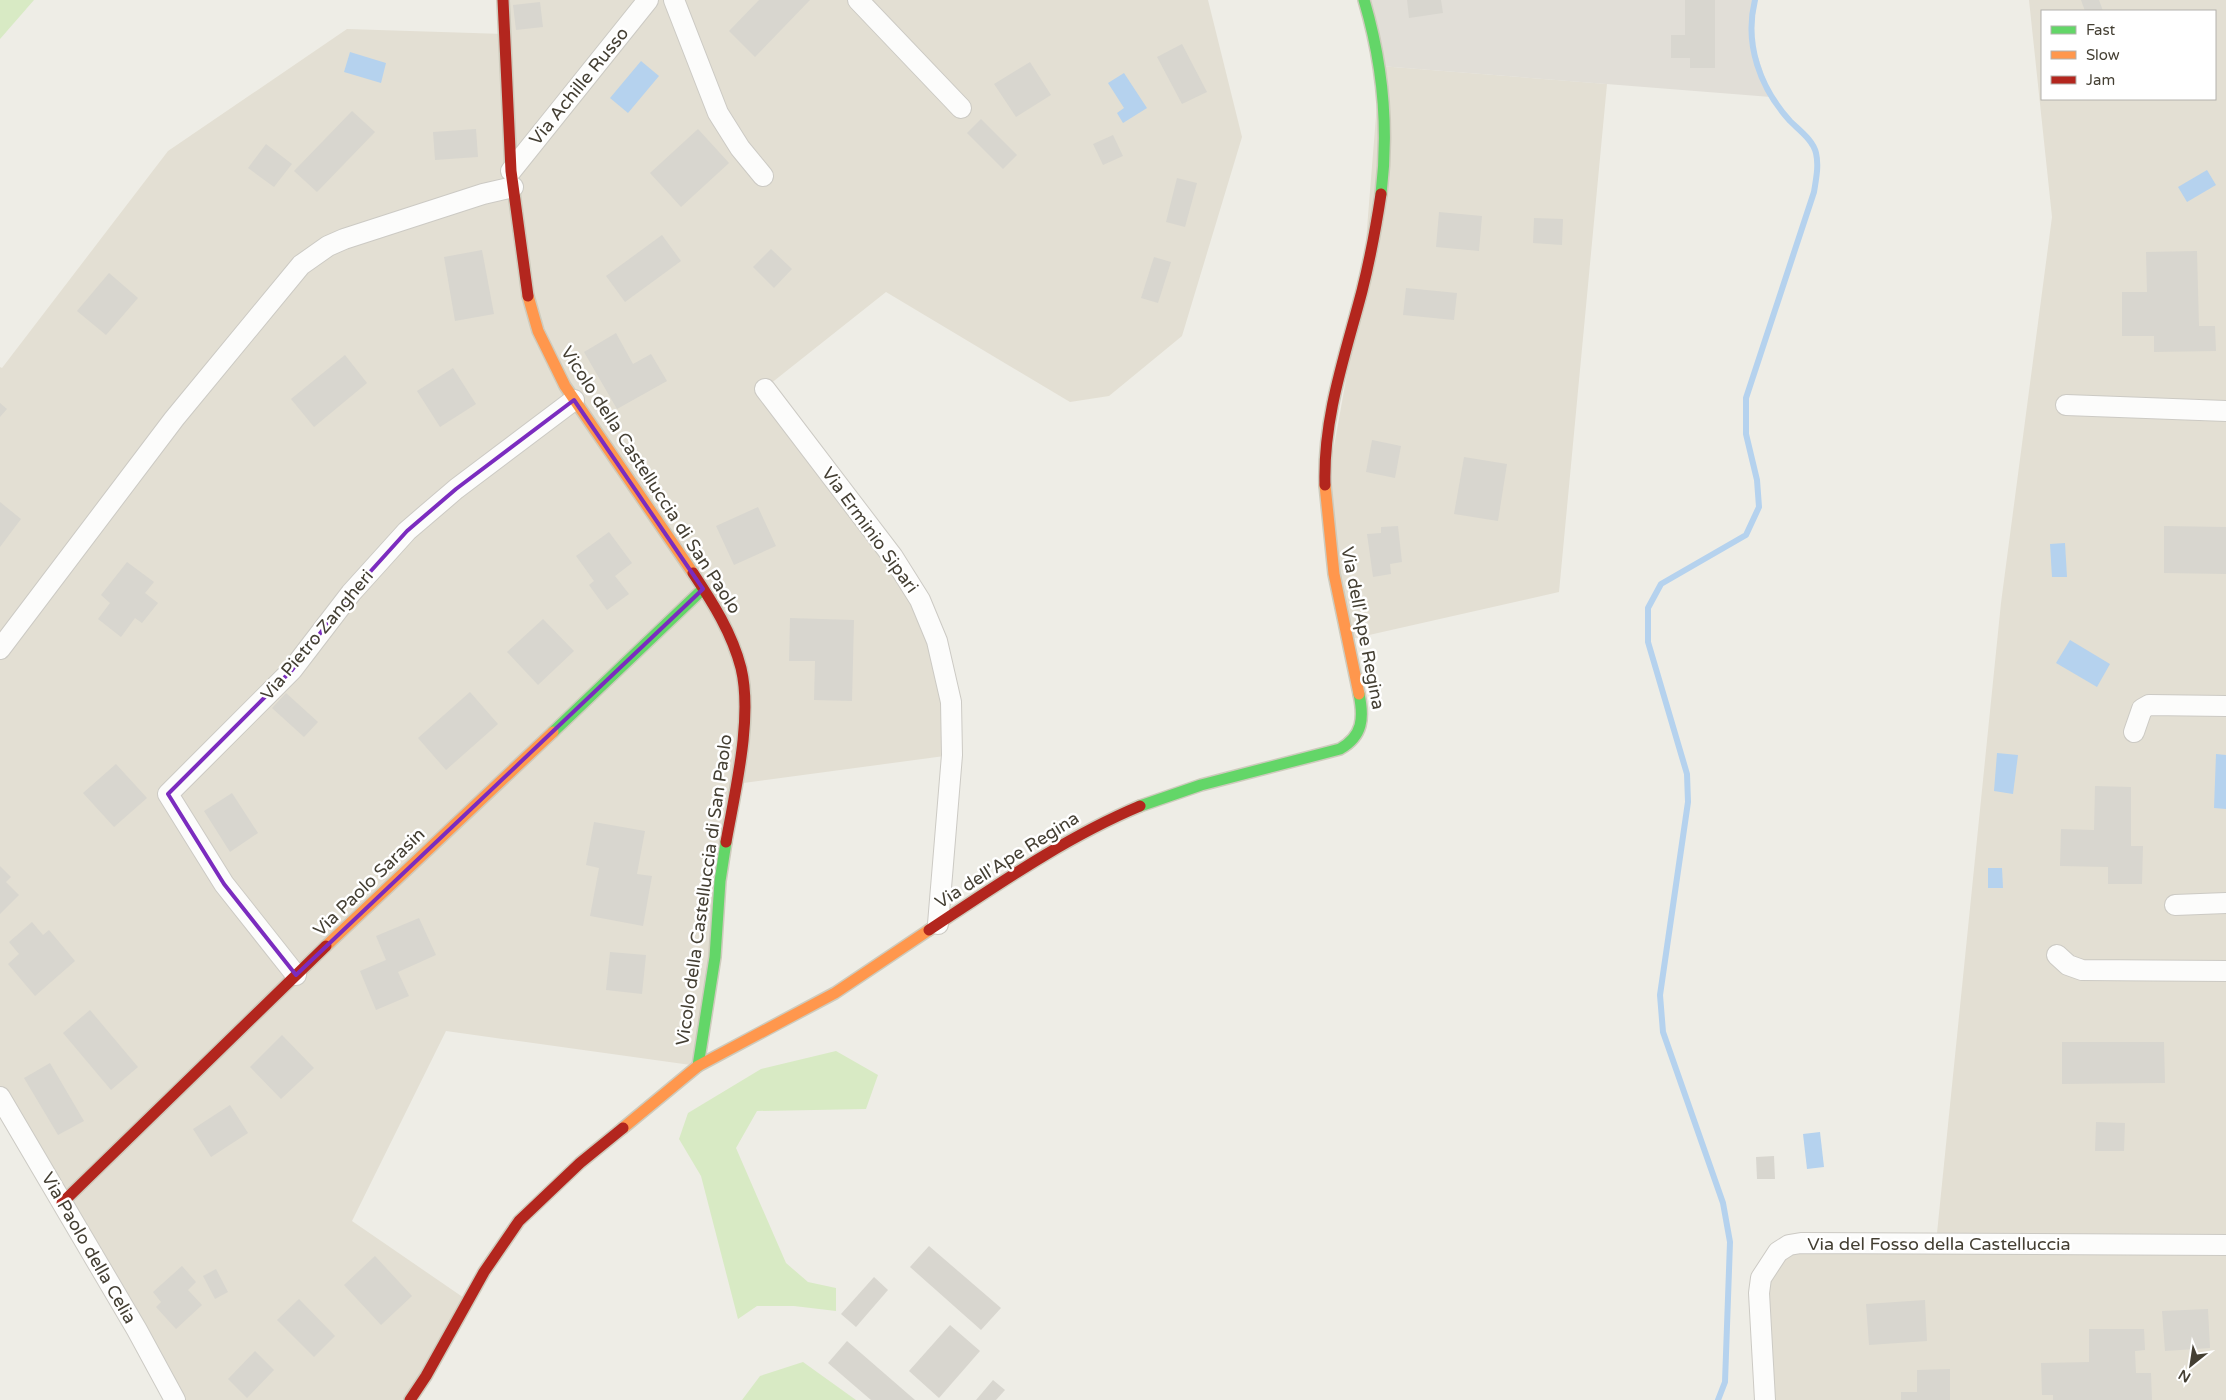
<svg xmlns="http://www.w3.org/2000/svg" width="2226" height="1400" font-family="'Varela Round',sans-serif">
	<rect width="100%" height="100%" fill="#eeede6"/>
	<g fill="#e3dfd3" fill-rule="evenodd">
		<polygon points="503,0 1208,0 1242,137 1182,336 1109,396 1070,402 886,292 765,388 932,626 952,755 736,784 698,1066 446,1031 352,1221 467,1300 408,1400 175,1400 0,1104 0,367 2,368 168,151 347,29 504,34"/>
		<path d="M2029,0h197v1400h-459l-6,-122 40,-35h135l65,-640 51,-386zM2042,11h173v88h-173z"/>
		<polygon points="1380,66 1607,84 1559,592 1347,640 1325,496 1362,291"/>
	</g>
	<polygon fill="#e1ded7" points="1364,0 1757,0 1752,39 1771,97 1380,66"/>
	<g fill="#d8eac4">
		<polygon points="0,0 34,0 0,39"/>
		<polygon points="836,1051 878,1075 866,1109 757,1111 736,1148 786,1263 808,1282 836,1288 836,1311 794,1306 757,1306 738,1319 701,1176 679,1139 688,1113 761,1069"/>
		<polygon points="803,1362 856,1400 742,1400 760,1376"/>
	</g>
	<g fill="#b5d2ee">
		<polygon points="350,52 386,63 381,83 344,72"/>
		<polygon points="641,61 659,76 628,113 610,98"/>
		<polygon points="1124,73 1147,108 1123,123 1117,113 1124,108 1108,83"/>
		<polygon points="2207,170 2216,185 2187,202 2178,187"/>
		<polygon points="2065,543 2067,577 2052,577 2050,544"/>
		<polygon points="2070,640 2110,664 2097,687 2056,663"/>
		<polygon points="1997,753 2018,755 2013,794 1994,791"/>
		<polygon points="2216,754 2226,755 2226,809 2214,808"/>
		<polygon points="1988,868 2002,868 2003,888 1988,888"/>
		<polygon points="1820,1132 1824,1167 1807,1169 1803,1134"/>
	</g>
	<g fill="none" stroke-linecap="round" stroke-linejoin="round">
		<path stroke="#b5d2ee" stroke-width="6" d="M1718,1400l7,-18 5,-140 -7,-39 -60,-171 -3,-37 28,-193 -1,-28 -39,-132v-34l13,-24 85,-49 13,-28 -2,-27 -11,-46v-36l68,-206c2,-13 5,-26 2,-39 -3,-13 -17,-23 -26,-32 -30,-33 -46,-77 -35,-121"/>
	</g>
	<g fill="#d8d6cf">
		<polygon points="759,0 810,0 755,57 729,31"/>
		<polygon points="1407,0 1441,0 1443,13 1409,18"/>
		<polygon points="1685,0 1715,0 1715,68 1690,68 1690,58 1671,58 1671,35 1685,35"/>
		<polygon points="2081,0 2099,0 2103,11 2085,11"/>
		<polygon points="540,2 543,27 516,30 513,5"/>
		<polygon points="1182,44 1207,92 1182,104 1157,57"/>
		<polygon points="1030,62 1051,95 1016,117 994,84"/>
		<polygon points="352,111 375,132 317,192 294,171"/>
		<polygon points="981,119 1017,155 1003,169 967,133"/>
		<polygon points="476,129 478,157 435,160 433,132"/>
		<polygon points="698,129 729,163 681,207 650,173"/>
		<polygon points="1113,135 1123,156 1103,165 1093,144"/>
		<polygon points="266,144 292,164 274,187 248,168"/>
		<polygon points="1177,178 1197,183 1185,227 1166,222"/>
		<polygon points="1439,212 1482,216 1479,251 1436,247"/>
		<polygon points="1534,218 1563,219 1562,245 1533,243"/>
		<polygon points="662,235 681,261 625,302 606,276"/>
		<polygon points="771,249 792,269 774,288 753,267"/>
		<polygon points="482,250 494,314 455,321 444,257"/>
		<polygon points="2197,251 2199,326 2215,326 2216,351 2154,352 2154,336 2122,336 2122,292 2147,292 2146,252"/>
		<polygon points="1154,257 1171,262 1158,303 1141,298"/>
		<polygon points="109,273 138,298 106,335 77,311"/>
		<polygon points="1406,288 1457,293 1454,320 1403,315"/>
		<polygon points="616,333 633,364 651,354 667,381 617,409 584,352"/>
		<polygon points="345,355 367,383 314,427 291,399"/>
		<polygon points="453,368 476,404 440,427 417,391"/>
		<polygon points="0,403 7,409 0,417"/>
		<polygon points="1372,440 1401,446 1395,478 1366,472"/>
		<polygon points="1464,457 1507,464 1498,521 1454,514"/>
		<polygon points="0,502 21,519 0,547"/>
		<polygon points="758,507 776,546 734,565 716,526"/>
		<polygon points="1398,526 1402,562 1390,564 1391,574 1373,577 1367,534 1381,533 1381,527"/>
		<polygon points="2164,526 2226,527 2226,574 2164,573"/>
		<polygon points="609,532 632,563 615,576 629,594 607,610 589,585 594,581 576,556"/>
		<polygon points="127,562 154,582 145,593 158,603 142,623 135,618 121,637 98,619 110,603 101,595"/>
		<polygon points="790,618 854,620 852,701 814,700 815,661 789,661"/>
		<polygon points="543,619 574,651 538,685 507,652"/>
		<polygon points="470,692 498,724 446,770 418,738"/>
		<polygon points="286,693 318,722 304,737 272,708"/>
		<polygon points="116,764 147,798 114,827 83,793"/>
		<polygon points="2095,786 2131,787 2131,846 2143,846 2142,884 2108,884 2108,867 2060,866 2061,829 2094,830"/>
		<polygon points="232,793 258,833 230,852 204,811"/>
		<polygon points="594,822 645,831 637,874 652,876 643,926 590,916 599,868 586,865"/>
		<polygon points="0,866 11,877 6,882 19,895 0,914"/>
		<polygon points="419,918 436,955 398,972 409,996 376,1010 360,971 386,960 376,936"/>
		<polygon points="32,922 43,935 49,930 75,961 35,996 8,964 19,954 9,942"/>
		<polygon points="610,952 646,955 642,994 606,990"/>
		<polygon points="90,1010 138,1067 111,1090 63,1033"/>
		<polygon points="282,1035 314,1068 281,1099 250,1067"/>
		<polygon points="2062,1042 2164,1042 2165,1083 2062,1084"/>
		<polygon points="50,1063 84,1121 58,1135 24,1078"/>
		<polygon points="230,1105 248,1133 211,1157 193,1129"/>
		<polygon points="2096,1122 2125,1123 2124,1151 2095,1151"/>
		<polygon points="1774,1156 1775,1179 1757,1179 1756,1157"/>
		<polygon points="929,1246 1001,1308 981,1330 910,1267"/>
		<polygon points="375,1256 412,1296 381,1325 344,1285"/>
		<polygon points="182,1266 196,1282 188,1290 202,1305 176,1329 156,1307 161,1302 153,1292"/>
		<polygon points="216,1269 228,1292 215,1299 203,1276"/>
		<polygon points="874,1277 888,1290 856,1327 841,1314"/>
		<polygon points="299,1299 335,1336 314,1357 277,1320"/>
		<polygon points="1925,1300 1927,1341 1869,1345 1866,1304"/>
		<polygon points="2208,1309 2210,1348 2165,1351 2162,1311"/>
		<polygon points="950,1325 980,1351 939,1398 909,1371"/>
		<polygon points="2089,1329 2144,1329 2145,1350 2135,1351 2136,1373 2151,1373 2152,1400 2053,1400 2053,1395 2042,1395 2041,1363 2089,1362"/>
		<polygon points="847,1341 915,1400 871,1400 828,1363"/>
		<polygon points="255,1351 274,1370 247,1398 228,1379"/>
		<polygon points="1950,1369 1950,1400 1901,1400 1901,1392 1917,1392 1917,1370"/>
		<polygon points="993,1380 1005,1390 996,1400 976,1400"/>
	</g>
	<g fill="none" stroke-linecap="round" stroke-linejoin="round">
		<defs>
			<g id="street">
				<polyline points="674,0 718,113 740,148 763,176"/>
				<polyline points="858,0 961,108"/>
				<polyline points="511,171 648,0"/>
				<polyline points="765,389 893,557 920,600 937,641 951,702 952,755 938,924"/>
				<polyline points="2066,405 2226,411"/>
				<polyline points="0,649 174,419 301,265 328,246 344,239 483,194 513,187"/>
				<polyline points="2134,732 2142,709 2149,705 2226,706"/>
				<polyline points="2175,905 2226,903"/>
				<polyline points="2057,955 2068,965 2082,970 2226,971"/>
				<polyline points="296,975 224,884 168,794 292,670 351,593 407,531 456,489 574,400"/>
				<polyline points="0,1097 137,1330 175,1400"/>
				<polyline points="1765,1400 1759,1293 1761,1278 1778,1252 1789,1245 1801,1243 2226,1245"/>
			</g>
			<g id="fast">
				<path d="M1364,0c19,64 25,128 17,194"/>
				<polyline points="553,732 703,589"/>
				<path d="M1140,806l61,-21 139,-36c23,-13 24,-31 19,-55"/>
				<polyline points="698,1066 715,957 720,881 726,842"/>
			</g>
			<g id="slow">
				<polyline points="528,296 538,331 565,386 693,573"/>
				<polyline points="1325,485 1334,574 1359,694"/>
				<polyline points="326,946 553,732"/>
				<polyline points="623,1128 698,1066 835,993 929,930"/>
			</g>
			<g id="jam">
				<polyline points="503,0 511,171 528,296"/>
				<path d="M1325,485c-2,-68 20,-129 37,-194 8,-32 14,-64 19,-97"/>
				<path d="M693,573c20,30 39,60 48,95 12,50 -6,123 -15,174"/>
				<path d="M929,930c68,-45 137,-93 211,-124"/>
				<polyline points="62,1203 326,946"/>
				<polyline points="410,1400 426,1376 484,1272 519,1221 580,1163 623,1128"/>
			</g>
		</defs>
		<use href="#street" stroke="#cccac4" stroke-width="22"/>
		<use href="#fast" stroke="#cecbbd" stroke-width="14"/>
		<use href="#slow" stroke="#cecbbd" stroke-width="14"/>
		<use href="#jam" stroke="#cecbbd" stroke-width="14"/>
		<use href="#street" stroke="#fcfcfb" stroke-width="20"/>
		<use href="#fast" stroke="#63d668" stroke-width="11"/>
		<use href="#slow" stroke="#ff974d" stroke-width="11"/>
		<use href="#jam" stroke="#b3261e" stroke-width="11"/>
	</g>
	<path fill="none" stroke="#7b2cbf" stroke-width="4" stroke-linejoin="round" d="M574,400l129,189 -407,386 -72,-91 -56,-90 124,-124 59,-77 56,-62 49,-42z"/>
	<g text-anchor="middle" stroke-width="5" stroke-linejoin="round" paint-order="stroke">
		<g font-size="18" fill="#443f33" stroke="#fff">
			<text transform="translate(579 86) rotate(-51)" y="6">Via Achille Russo</text>
			<text transform="translate(651 480) rotate(57)" y="6">Vicolo della Castelluccia di San Paolo</text>
			<text transform="translate(870 530) rotate(54)" y="6">Via Erminio Sipari</text>
			<text transform="translate(1363 628) rotate(79)" y="6">Via dell'Ape Regina</text>
			<text transform="translate(317 635) rotate(-50)" y="6">Via Pietro Zangheri</text>
			<text transform="translate(1007 860) rotate(-32)" y="6">Via dell'Ape Regina</text>
			<text transform="translate(369 882) rotate(-44)" y="6">Via Paolo Sarasin</text>
			<text transform="translate(704 890) rotate(-82)" y="6">Vicolo della Castelluccia di San Paolo</text>
			<text x="1939" y="1250">Via del Fosso della Castelluccia</text>
			<text transform="translate(89 1248) rotate(60)" y="6">Via Paolo della Celia</text>
		</g>
	</g>
	<rect x="2041" y="10" width="175" height="90" fill="#ffffff" stroke="#b4b2ad"/>
	<rect x="2051" y="26" width="25" height="8" fill="#63d668" stroke="#b4b2ad"/>
	<text x="2086" y="35" font-size="15" fill="#443f33">Fast</text>
	<rect x="2051" y="51" width="25" height="8" fill="#ff974d" stroke="#b4b2ad"/>
	<text x="2086" y="60" font-size="15" fill="#443f33">Slow</text>
	<rect x="2051" y="76" width="25" height="8" fill="#b3261e" stroke="#b4b2ad"/>
	<text x="2086" y="85" font-size="15" fill="#443f33">Jam</text>
	<g transform="translate(2191 1365) rotate(210)" stroke="#ffffff" stroke-width="4" paint-order="stroke">
	<path d="M0-4L9 19L0 12L-9 19Z" fill="#443f33"/>
	<text y="-8" font-size="14" font-weight="bold" text-anchor="middle" fill="#443f33">N</text>
	</g>
</svg>
